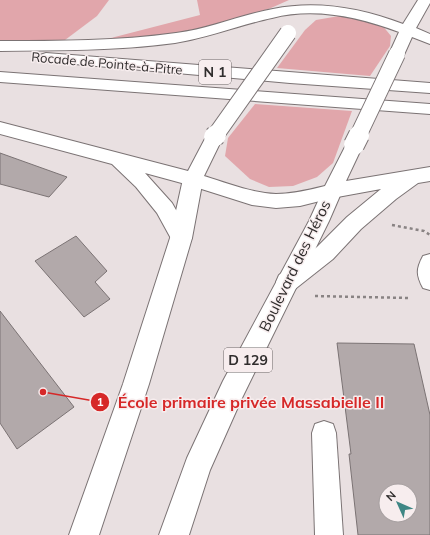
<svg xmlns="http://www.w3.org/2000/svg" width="430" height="535" font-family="Mulish,sans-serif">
	<rect width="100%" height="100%" fill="#e9e0e1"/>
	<g fill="#e1a6ab">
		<polygon points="0,0 109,0 97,16 65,40 0,40"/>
		<polygon points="197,0 289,0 271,8 191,34 107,39 200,15"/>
		<polygon points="345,15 382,25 391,36 390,46 370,76 277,68 305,30 316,20"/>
		<polygon points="255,104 352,111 333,163 317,177 293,186 269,187 250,179 225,156 228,138"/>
	</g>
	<g fill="#b2a9aa" stroke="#7b7374" fill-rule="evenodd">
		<polygon points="0,153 67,177 49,197 0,184"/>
		<polygon points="76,236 107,271 95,282 110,299 84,317 35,261"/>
		<polygon points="0,311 74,407 17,449 0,423"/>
		<path d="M337,343l77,1 16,71v120h-72l-9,-81h2zM386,491h24v24h-24z"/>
	</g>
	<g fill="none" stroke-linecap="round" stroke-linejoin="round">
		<defs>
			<g id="lane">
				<path d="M430,254v36l-7,-2c-7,-13 -7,-19 0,-32z"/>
				<polygon points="324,421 333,424 336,433 343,535 315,535 312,433 315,424"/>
			</g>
			<g id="primary">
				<polygon points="193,172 200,174 203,179 192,238 149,384 99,535 69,535 123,384 170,238 183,179 186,174"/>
				<polygon points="332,184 339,186 342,191 329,221 242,398 210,470 189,535 159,535 187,458 223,381 309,221 325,186"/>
			</g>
			<g id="highway">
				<path d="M418,0h12v3l-14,25 14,6v10l-18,-7 -9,20 -6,2 -6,-2 -2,-3 10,-22c-41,-15 -84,-25 -127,-14 -33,7 -64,20 -97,25 -58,8 -117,7 -175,8v-10c59,0 118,0 176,-8 33,-4 64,-18 97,-24 44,-9 88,-1 130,15z"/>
				<polygon points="46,53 430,83 430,93 290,83 40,61 38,58 40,55"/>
				<polygon points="0,72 430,104 430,114 0,82"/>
				<path d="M0,122l188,49 20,-38 6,-2 6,2 3,4 -19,39c23,7 48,17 72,18 17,0 33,-4 49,-8l23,-45 6,-2 6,2 3,4 -17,36 84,-14v14l-12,2 -22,16 -35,30 -28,30 -38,30 -8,2 -8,-2 -3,-7 3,-7 38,-28 30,-30 34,-28 -49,9 -32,8 -24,2 -24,-3 -63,-20 -44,-12 27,30 20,35 -4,6 -7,2 -7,-2 -17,-31 -21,-26 -24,-23 -112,-30z"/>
			</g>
		</defs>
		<use href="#lane" stroke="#7b7374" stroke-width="2"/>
		<use href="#primary" stroke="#7b7374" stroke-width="2"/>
		<use href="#highway" stroke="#7b7374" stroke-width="2"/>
		<g stroke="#898383" stroke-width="2.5" stroke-dasharray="3 3" stroke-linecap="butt">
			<polyline points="392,225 424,231 430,235"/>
			<polyline points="315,296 410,298"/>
		</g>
		<use href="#lane" fill="#fff" fill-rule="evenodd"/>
		<use href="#primary" fill="#fff" fill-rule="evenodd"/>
		<use href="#highway" fill="#fff" fill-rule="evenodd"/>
		<defs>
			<g id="highway-bridge-far1">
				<polyline points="215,136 288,33"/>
				<polyline points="358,136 397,54"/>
			</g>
			<g id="highway-bridge">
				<polyline points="214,137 216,135"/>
				<polyline points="354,145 359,135"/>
			</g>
		</defs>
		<use href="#highway-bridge-far1" stroke="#7b7374" stroke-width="18" stroke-linecap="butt"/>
		<use href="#highway-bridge" stroke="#7b7374" stroke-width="22" stroke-linecap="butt"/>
		<use href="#highway-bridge-far1" stroke="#fff" stroke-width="16"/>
		<use href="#highway-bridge" stroke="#fff" stroke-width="20"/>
	</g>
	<g text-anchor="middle" stroke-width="3" stroke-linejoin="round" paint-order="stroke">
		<g font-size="13" fill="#302d2d" stroke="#f7edee">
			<text transform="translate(107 63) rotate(5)" y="5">Rocade de Pointe-à-Pitre</text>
		</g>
		<g fill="#f7edee" stroke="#6c6767" stroke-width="1">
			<rect x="199" y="60" width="32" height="24" rx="3"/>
			<rect x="224" y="348" width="48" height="24" rx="3"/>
		</g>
		<g font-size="14" font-weight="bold" fill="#302d2d">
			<text x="215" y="77">N 1</text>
			<text x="248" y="365">D 129</text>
		</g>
		<g font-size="15" fill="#302d2d" stroke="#f7edee">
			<text transform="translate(295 266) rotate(-64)" y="5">Boulevard des Héros</text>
		</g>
	</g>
	<path fill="none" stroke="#d62828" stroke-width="1.5" d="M43 392L100 402"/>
	<g fill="#d62828" stroke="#f7edee" stroke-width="1.5">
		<circle cx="43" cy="392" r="4"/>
		<circle cx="100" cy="402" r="10"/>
	</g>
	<g font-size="12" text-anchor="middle" font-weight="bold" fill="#fff">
		<text x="100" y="406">1</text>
	</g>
	<g font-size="16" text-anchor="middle" font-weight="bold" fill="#d62828" stroke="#f7edee" stroke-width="3" stroke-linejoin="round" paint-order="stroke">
		<text x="251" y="408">École primaire privée Massabielle II</text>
	</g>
	<g transform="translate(398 503) rotate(315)"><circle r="19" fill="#f7edee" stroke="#a7a0a1"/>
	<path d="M0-3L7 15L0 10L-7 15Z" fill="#3e8684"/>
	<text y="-6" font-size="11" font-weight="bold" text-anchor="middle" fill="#302d2d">N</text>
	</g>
</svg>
